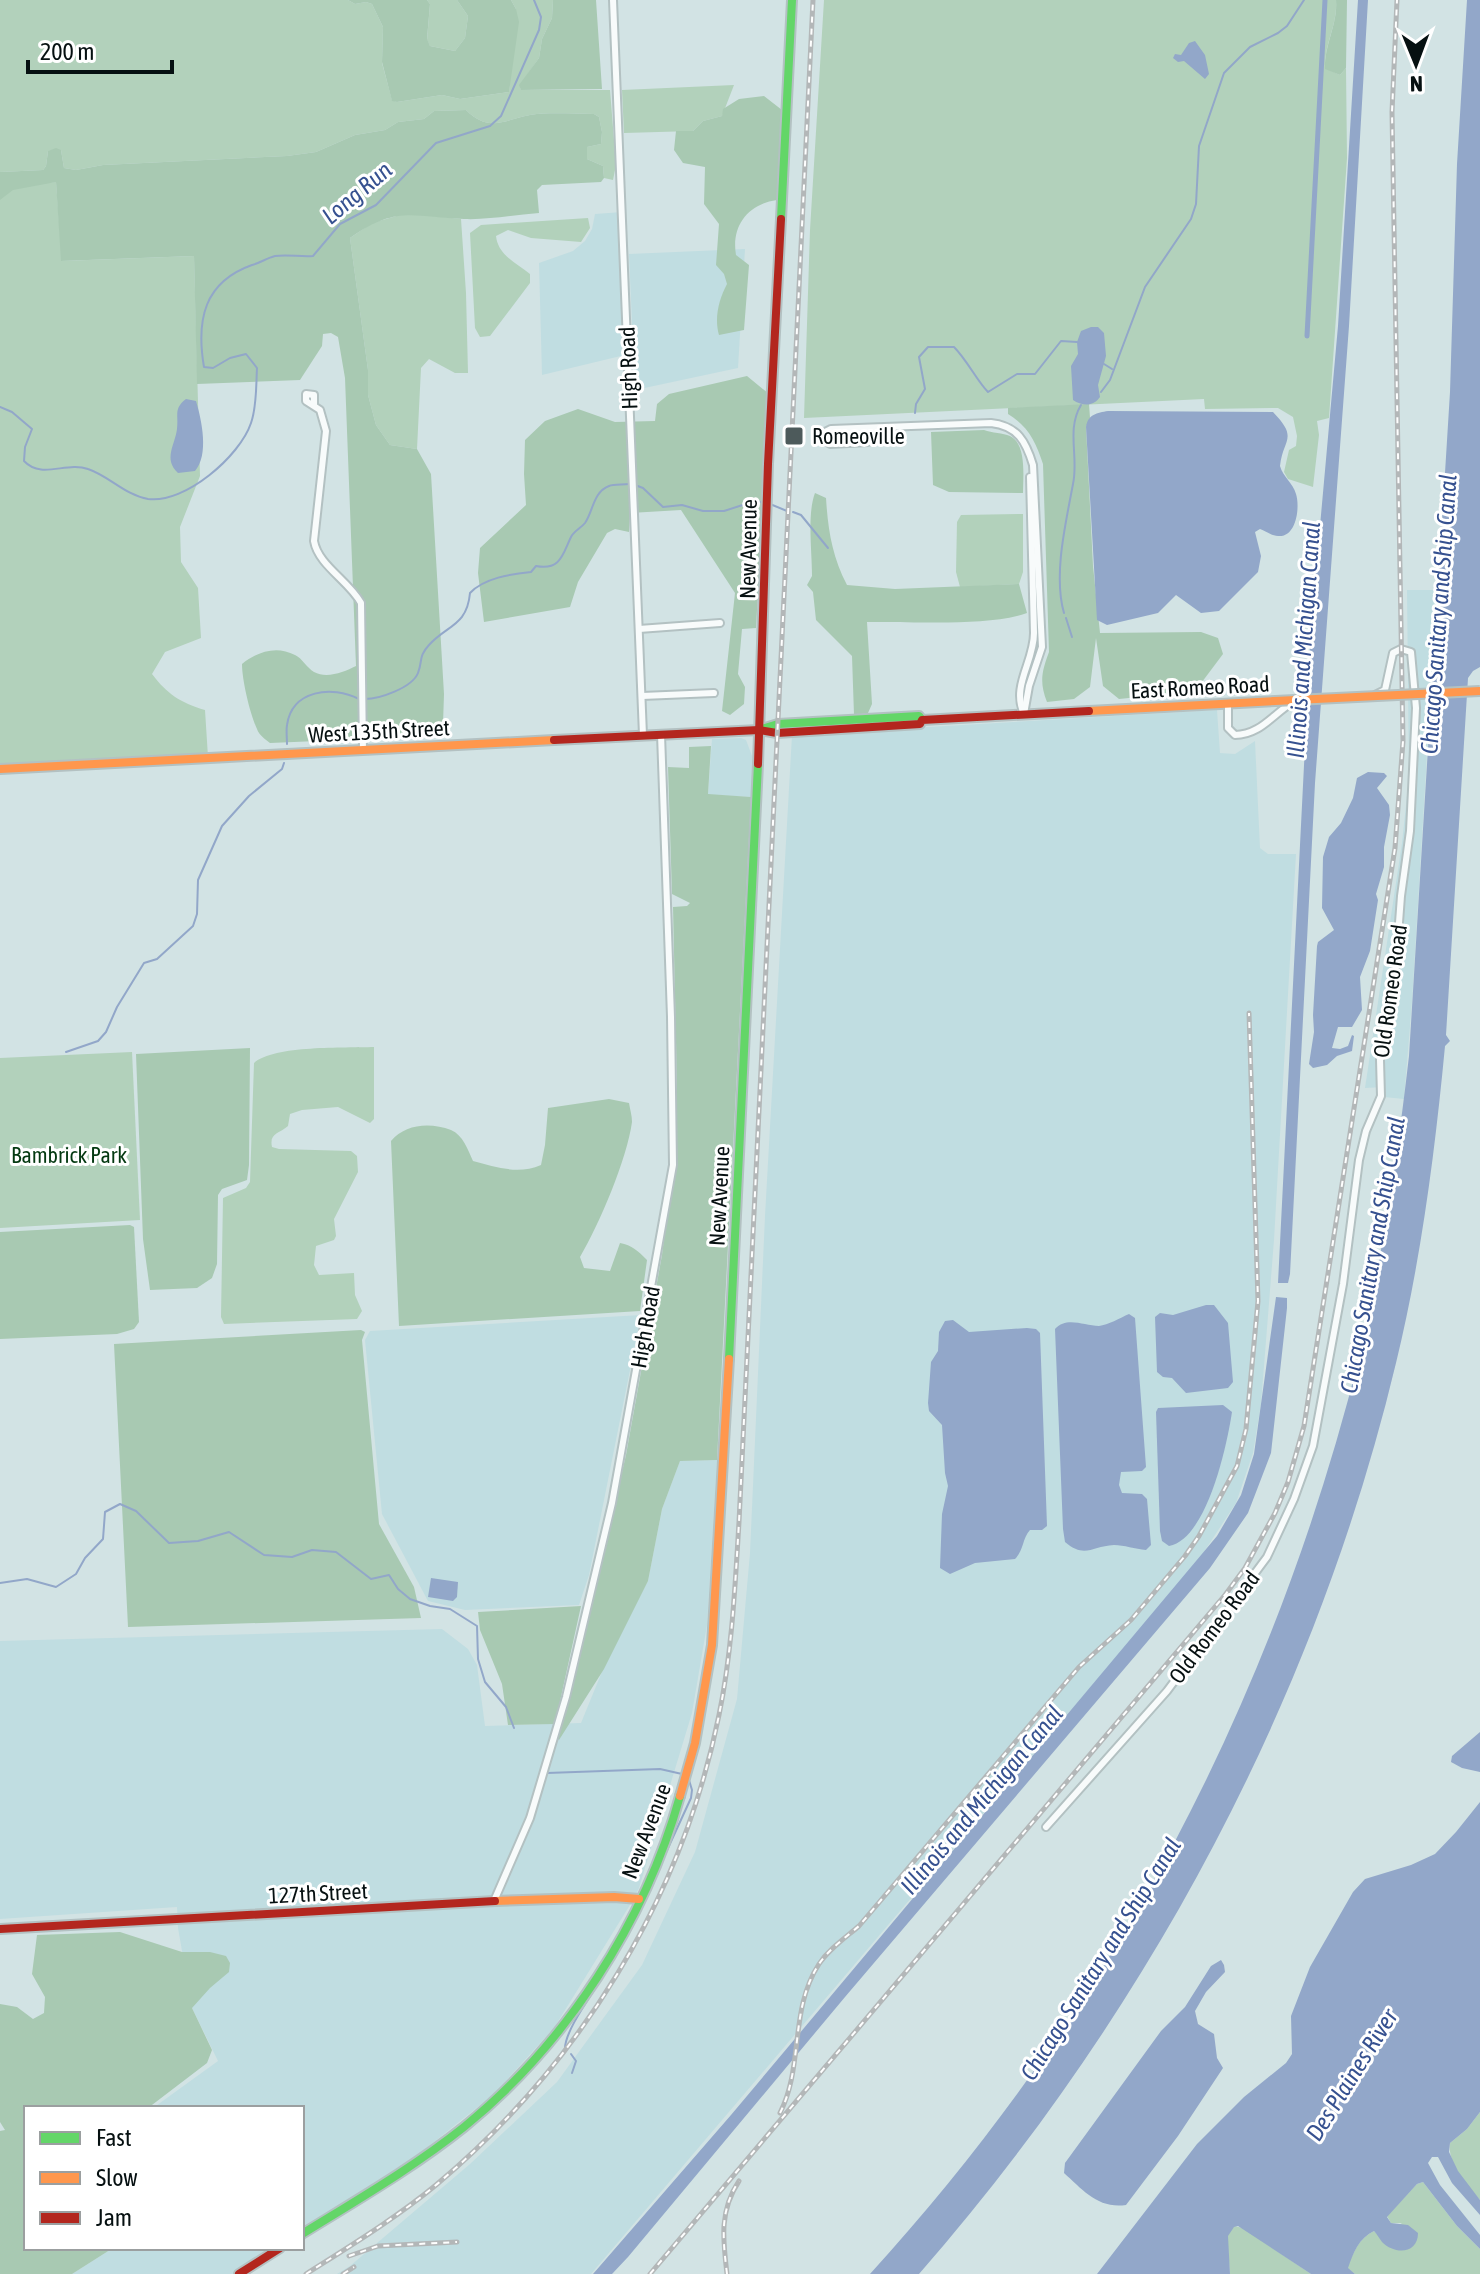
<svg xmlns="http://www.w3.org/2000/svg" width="1480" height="2274" font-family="'Asap Condensed',sans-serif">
	<rect width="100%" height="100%" fill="#d2e3e4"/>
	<g fill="#c0dde1">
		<polygon points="622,212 629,354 542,375 539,263 573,251 585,241 592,229 595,214"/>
		<polygon points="745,249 738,368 635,390 629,254"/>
		<polygon points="1407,590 1437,590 1412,1002 1404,1099 1384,1097 1384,1087 1365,1088 1402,843 1409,777"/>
		<polygon points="1217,710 1220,753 1235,754 1255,741 1260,848 1268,854 1296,854 1274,1240 1261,1404 1253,1453 1236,1503 1198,1561 591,2274 337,2274 350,2266 470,2164 557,2082 642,1965 695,1852 737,1699 750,1553 765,1216 792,735"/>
		<polygon points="741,738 746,740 752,756 752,797 708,795 712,739"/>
		<polygon points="641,1315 589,1575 579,1605 465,1610 428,1601 382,1514 365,1340 370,1331"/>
		<polygon points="717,1460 707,1625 692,1713 639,1888 633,1900 554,2028 494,2094 424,2150 302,2231 302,2108 153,2108 218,2061 192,2008 178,1928 177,1907 0,1919 0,1641 442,1629 468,1649 477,1665 485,1726 581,1723 610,1652 648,1581 662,1509 680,1461"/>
		<polygon points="113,2248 275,2248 233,2274 72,2274"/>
	</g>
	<g fill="#b2d1bb">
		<path d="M0,0h348l7,4 11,-2 6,2 11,23 -1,36 10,37 5,2 45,-7 18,4 49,-7 7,-83 -5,-9h42l-1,18 -10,21 -3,19 -19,27 1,5h89l6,75 -3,15 -9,-2 -1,-12 -16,-7v-12l14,-3 1,-12 -3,-15 -5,-3c-21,0 -44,-2 -64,1 -26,5 -41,18 -64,-5l-32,1 -10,8 -26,3 -13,8 -30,5 -39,17 -29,4 -184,9 -27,5 -12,-2 -3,-18 -13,1 -2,15 -3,4 -43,2z"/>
		<polygon points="427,0 457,0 468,16 465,38 455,51 430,46 427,40 430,4"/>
		<path d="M824,0h512c2,24 -12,44 -11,68l15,7 6,-7 1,90 -18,260 -12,3 2,14 -6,52 -25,-8 -4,-7 5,-22 7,-4 1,-10 -4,-19 -15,-9 -73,1 -1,-10 -400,19 6,-188z"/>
		<polygon points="734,85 722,116 703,121 693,131 624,133 622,90"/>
		<path d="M56,182l6,79 132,-5 6,220 -20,51 1,35 17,26 3,50 -36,14 -13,22c15,20 29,29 53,36l3,47 -208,9v-580z"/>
		<polygon points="407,213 461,219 466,293 468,373 455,373 429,359 421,368 417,449 390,445 376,425 368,395 368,370 350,238 372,223"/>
		<path d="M588,218l2,10 -9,14 -50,-4 -23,-8 -12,6c2,19 20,27 34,38v9l-40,53 -10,1 -5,-9 -5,-95 11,-8z"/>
		<polygon points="1023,514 1023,572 1019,584 960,587 956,572 957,522 961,515"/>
		<path d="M374,1047v72l-4,4 -32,-16 -36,3 -12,4 -2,12c-9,8 -19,7 -16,21l7,2 72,2 6,5 1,16 -24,47 2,17 -2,4 -18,6 -2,19 5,10 35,-2 1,22 7,16 -5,8 -133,5 -3,-7 2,-119 23,-10 4,-6 4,-119c20,-18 91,-15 120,-16z"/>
		<polygon points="132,1052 140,1220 0,1228 0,1058"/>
		<path d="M1480,2112v88c-13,-15 -33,-37 -30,-57l17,-14z"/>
		<path d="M1423,2182l34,44 23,23v25h-125l-8,-6c6,-15 12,-30 27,-37l7,7 21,-15h-11l-4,-7 30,-32z"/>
		<polygon points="1234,2226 1243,2228 1311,2274 1230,2274 1227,2236"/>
	</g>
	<g fill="#a8c9b2">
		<polygon points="348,0 427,0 430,4 427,39 430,46 455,51 465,38 468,16 457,0 511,0 516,9 519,22 509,92 460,99 442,95 397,102 392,101 382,62 383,27 372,4 366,2 355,4"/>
		<polygon points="553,0 596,0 602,89 521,90 519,85 539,58 542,39 552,18"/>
		<path d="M1336,0h11l-1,68 -6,7 -15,-6c-1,-24 13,-45 11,-69z"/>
		<path d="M764,96l18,14 -5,90c-29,4 -46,26 -41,55l13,10 -5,65 -25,5c-5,-17 0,-36 8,-51l-3,-10 -8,-9 3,-41 -15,-20 1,-37 -22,-4 -9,-13 2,-19h17l10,-10 19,-5 1,-7 16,-10z"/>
		<path d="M466,110c23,23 38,10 64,5 20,-3 43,-1 64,-1l5,3 3,15 -1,12 -14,3v12l16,7 1,12 -3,4 -59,3 -5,5 2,23c-25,2 -51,7 -75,6 -52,-2 -67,-14 -114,19l18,132v25l8,30 14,20 27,4 14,25 13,220 -1,30 -7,12 -166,7c-5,-4 -11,-8 -13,-14 -7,-15 -15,-49 -15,-65 15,-12 34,-19 53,-9 7,3 12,13 19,17 13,7 30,0 42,-6l-11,-288 -7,-41 -7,-4 -8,1 -1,12 -22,34 -103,4 -3,-128 -133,5 -5,-79 -43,8 -13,10v-28l43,-2 3,-4 2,-15 8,-3 5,2 3,18 12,2 27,-5 184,-9 29,-4 39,-17 30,-5 13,-8 26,-3 10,-8z"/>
		<polygon points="747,376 769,394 756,628 742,629 738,674 745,687 744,704 730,715 722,711 735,593 681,510 630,513 629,532 615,529 607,533 578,582 570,607 484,622 478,573 480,548 526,505 524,474 525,440 545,421 578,409 615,422 655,421 657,404 669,394"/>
		<path d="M1089,404l1,14 -4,9 7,139 7,67 101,-1 17,6 5,16 -24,32 -11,6 -69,7 -16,-13 -7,-48 -6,49 -16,12 -27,3c-8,-20 -5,-31 2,-50l-6,-188c-7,-22 -15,-38 -35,-50v-6z"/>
		<path d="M984,430c8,3 19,3 26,6 17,8 13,42 13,57l-74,-1 -16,-7 -2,-53z"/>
		<path d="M815,493l11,5c2,32 6,58 21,87l48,4 124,-5 8,29c-40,14 -115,8 -160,9l5,82 -4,9 -14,2 -2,-59 -36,-36 -3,-28 -6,-7 5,-9c0,-25 -5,-62 3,-83z"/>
		<polygon points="711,746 708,794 751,797 717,1460 680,1461 662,1509 648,1581 604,1669 559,1740 557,1738 567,1708 626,1455 662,1255 675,1146 677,1087 673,907 687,906 690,903 672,894 668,767 689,768 689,747"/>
		<polygon points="250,1048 249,1165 247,1180 222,1189 218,1195 217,1264 212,1278 197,1288 150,1290 143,1239 136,1054"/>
		<path d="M609,1099l20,4c1,6 3,13 3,19 -5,37 -33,103 -52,135l4,11 26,3 10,-28c12,2 18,8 27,17l-7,51 -241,15 -8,-185c14,-17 39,-19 60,-11 12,5 17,20 22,31 23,6 45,14 68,4l4,-20 3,-37z"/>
		<polygon points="130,1225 134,1227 139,1322 134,1329 117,1334 0,1339 0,1232"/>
		<polygon points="361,1330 365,1332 362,1340 379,1524 414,1587 421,1618 128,1627 114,1344"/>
		<polygon points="581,1606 555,1724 508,1725 502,1684 480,1630 478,1612"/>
		<polygon points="120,1932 182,1952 210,1952 226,1956 230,1963 229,1972 210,1988 192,2008 212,2050 207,2063 148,2108 26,2108 26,2248 113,2248 72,2274 0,2274 0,2131 5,2130 0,2122 0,2004 17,2007 33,2019 44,2013 45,1997 32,1974 37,1935"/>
	</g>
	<g fill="#92a7c9">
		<polygon points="1358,0 1368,0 1349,326 1315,783 1290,1274 1288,1283 1278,1283 1311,626 1338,326"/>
		<path d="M1467,0h13v667l-7,4 -5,7 -22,357 4,6 -5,5c-10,106 -24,214 -49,317 -81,338 -249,650 -477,911h-49c240,-263 402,-570 489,-916l-2,-4c8,-11 10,-24 8,-35l4,-5c17,-85 30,-171 40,-258l41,-664 7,-228z"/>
		<polygon points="1195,41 1205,55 1209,74 1205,79 1184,61 1178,62 1173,58 1175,54 1181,55 1189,43"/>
		<path d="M1091,327h7l6,6 2,23 -8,29 2,12c-7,10 -18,9 -27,3l-2,-34 7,-12 -1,-12 4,-11z"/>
		<path d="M186,399l10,2c6,20 13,54 -1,70l-17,2c-15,-14 -3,-28 -1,-44 2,-14 -4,-20 9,-30z"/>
		<path d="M1108,411l165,1c26,27 10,26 7,54 3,11 13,17 16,28 4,12 1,44 -18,42 -6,0 -12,-5 -18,-7l-5,3 6,24 -3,16 -39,39 -18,2 -25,-18 -18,18 -51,12 -10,-5 -11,-193c2,-13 11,-14 22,-16z"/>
		<polygon points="1368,772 1384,773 1387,776 1377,788 1389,805 1390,815 1384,847 1384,867 1376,894 1378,900 1370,951 1360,977 1362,1010 1352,1027 1338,1027 1332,1048 1340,1049 1348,1046 1352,1035 1354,1036 1352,1051 1337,1056 1327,1065 1313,1068 1309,1064 1314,1032 1313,1015 1317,946 1318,942 1334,930 1322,908 1323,857 1329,837 1341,823 1353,798 1357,778"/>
		<polygon points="1276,1297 1287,1298 1287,1308 1271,1453 1248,1513 1210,1568 845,1997 628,2257 612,2274 593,2274 731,2115 1217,1536 1241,1495 1254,1454"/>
		<polygon points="1206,1305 1214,1305 1228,1323 1233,1382 1228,1388 1186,1393 1172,1378 1163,1377 1157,1372 1155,1317 1160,1313 1173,1315"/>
		<path d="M1129,1314l6,4 11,149 -4,4 -21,1 -2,13 3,8 20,1 5,5 4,46 -5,5c-11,-1 -22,-5 -32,-5 -22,1 -29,14 -49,-3l-2,-13 -8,-200c12,-13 29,-3 44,-3 9,-1 21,-8 30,-12z"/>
		<path d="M953,1320l16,12 58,-4 9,1 4,4 7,193 -5,4h-12c-8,9 -6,20 -15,29l-40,4 -25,11 -10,-6 2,-54 6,-28 -3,-13 -3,-48 -13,-14 -1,-8 3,-41 7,-11 1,-19 6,-11z"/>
		<path d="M1223,1405l9,7c-5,33 -25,127 -63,134l-7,-5 -2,-10 -4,-119 2,-4z"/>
		<polygon points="431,1578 458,1582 457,1597 453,1601 428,1597"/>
		<polygon points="1480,1732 1480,1772 1462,1768 1451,1762 1452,1756"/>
		<path d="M1480,1802v310l-13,17 -17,14 -1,9 9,19 22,29v15l-28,-32 -14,-26h-6l-4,6 12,22 40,50v14l-23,-23 -34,-44 -6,2 -30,33 4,6 17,2 10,8c0,21 -23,22 -36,9 -3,-4 -5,-8 -8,-11 -15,7 -21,22 -26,37l7,6h-44l-73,-48 -4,1 -6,9 2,38h-133l100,-130 47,-47 42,-34 6,-9 -1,-38 19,-49 43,-75 12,-13 46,-14 24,-11 21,-22z"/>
		<path d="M1221,1960l3,5 1,7 -19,20 -11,19 3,13 16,10 3,24 6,10 -45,68 -52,69c-28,4 -43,-15 -62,-32l1,-10 96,-132 24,-24 26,-41z"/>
	</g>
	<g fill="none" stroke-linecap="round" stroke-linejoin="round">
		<g stroke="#92a7c9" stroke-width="2">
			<polyline points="1104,364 1112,369"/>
			<polyline points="1101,392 1110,380 1145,287 1191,219 1196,204 1199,146 1224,73 1250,47 1278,33 1287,26 1304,0"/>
			<path d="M0,407l12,5 20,17 -7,18 -1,14c18,19 42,0 64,8 21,7 37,26 60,30 37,5 92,-43 103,-76 6,-17 5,-38 6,-55l-11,-14 -16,4 -17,10 -9,-1c-8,-47 0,-85 48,-102 8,-2 15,-7 23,-9 12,-2 25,1 38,0l27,-32 36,-19 60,-62 54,-17 11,-10 38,-86 2,-13 -7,-17"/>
			<path d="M915,413l1,-9 9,-15 -6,-32 9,-10h26c13,13 23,34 34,45l29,-18h18l26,-33 16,1"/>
			<polyline points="635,485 643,488 663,507 682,505 703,511 724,511 752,502 763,502"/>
			<polyline points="770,504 787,511"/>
			<polyline points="793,512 801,515 828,548"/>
			<path d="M1064,613c-11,-38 2,-91 9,-129 6,-27 -7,-54 8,-79"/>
			<polyline points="1066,618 1072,637"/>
			<path d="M365,699c14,0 47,-11 53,-26 5,-13 0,-16 11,-28 18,-20 38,-19 41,-52 14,-15 41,-19 61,-21l5,-6c25,5 27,-13 35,-29 3,-6 10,-9 14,-14 8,-11 8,-31 24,-37 5,-2 14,-1 20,-2"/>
			<path d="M287,744c0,-6 -1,-13 0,-19 5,-35 45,-40 72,-26"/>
			<polyline points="66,1052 98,1041 106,1032 117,1007 144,963 157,959 193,926 197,914 198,880 222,826 249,796 282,769 284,763"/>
			<polyline points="0,1583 27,1579 56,1587 76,1574 85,1558 103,1539 105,1512 120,1504 136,1511 169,1543 198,1541 229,1532 264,1555 292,1557 312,1550 336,1552 371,1579 389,1575 398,1589 410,1599 430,1606 450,1609 477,1626 478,1659 485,1682 506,1707 514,1728"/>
			<polyline points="547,1773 660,1769 682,1774"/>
			<polyline points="640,1909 691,1798 692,1790 689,1780"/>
			<polyline points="624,1938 637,1915"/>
			<path d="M565,2048c1,-24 41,-70 52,-98"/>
			<polyline points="571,2054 576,2061 572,2073"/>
		</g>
		<polyline stroke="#92a7c9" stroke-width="5" points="1307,336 1325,0"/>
		<defs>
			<g id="street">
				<polyline points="613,0 643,735"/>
				<path d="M314,404v-9l-8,-1v7l14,9 6,21 -12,110c4,24 35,40 47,62l2,147"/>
				<path d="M868,428v14l-38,2 -6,-5 1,-7 6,-3 160,-6c27,3 35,19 42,42l9,182 -13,39 -5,28"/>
				<polyline points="639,629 720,623"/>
				<polyline points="642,696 714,693"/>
				<path d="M1228,703v25l7,7c25,0 38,-21 58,-33"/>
				<path d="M1024,714c-13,-28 10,-52 10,-81l-4,-156"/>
				<polyline points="1046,1827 1167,1691 1267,1557 1294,1499 1313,1446 1343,1284 1359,1160 1366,1131 1381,1096 1380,1060 1395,976 1401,896 1410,831 1416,708 1411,652 1401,649 1393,653 1385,690 1375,695"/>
				<polyline points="494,1901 530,1818 566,1697 612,1503 673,1165 671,1017 661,734"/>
			</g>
			<g id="fast">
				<polyline points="781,219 792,0"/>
				<polyline points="762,729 778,724 919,716 922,720"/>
				<polyline points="729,1359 758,764"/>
				<path d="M302,2234c55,-34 112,-67 162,-107 102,-83 181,-205 216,-331"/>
			</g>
			<g id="slow">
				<polyline points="1089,711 1275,701"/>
				<polyline points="0,769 554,740"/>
				<polyline points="680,1796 695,1743 712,1645 729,1359"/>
				<polyline points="495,1901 614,1897 639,1899"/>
			</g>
			<g id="jam">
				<polyline points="554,740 759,730 777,733 920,724 922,720 1089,711"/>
				<polyline points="758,764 768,464 781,219"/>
				<polyline points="0,1929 495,1901"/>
				<polyline points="239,2274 280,2248"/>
			</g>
		</defs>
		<use href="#street" stroke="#b3c1c2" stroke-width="10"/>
		<use href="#fast" stroke="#b3c1c2" stroke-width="12"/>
		<use href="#slow" stroke="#b3c1c2" stroke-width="12"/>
		<use href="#jam" stroke="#b3c1c2" stroke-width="12"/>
		<use href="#street" stroke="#f8fbfb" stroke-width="6"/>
		<use href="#fast" stroke="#63d668" stroke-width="8"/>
		<use href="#slow" stroke="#ff974d" stroke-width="8"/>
		<use href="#jam" stroke="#b3261e" stroke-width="8"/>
		<defs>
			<g id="rail">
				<path d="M780,2113c24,-47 9,-103 39,-149 10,-15 26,-26 40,-38l220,-259 52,-47 54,-64 14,-20 38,-70 9,-37 12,-128 -9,-288"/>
				<polyline points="349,2256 378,2246 457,2242"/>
				<path d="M306,2274c44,-28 90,-56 130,-89 143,-120 246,-286 283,-470 13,-63 16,-128 20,-193l74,-1522"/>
				<polyline points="343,2274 354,2267"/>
				<polyline points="650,2274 1225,1595 1245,1568 1275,1513 1288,1482 1304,1426 1395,848 1403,741 1392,112 1397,0"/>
				<path d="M727,2274c-4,-34 -8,-63 12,-93"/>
			</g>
		</defs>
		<use href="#rail" stroke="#b3b7b8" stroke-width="5"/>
		<use href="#rail" stroke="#fff" stroke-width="2" stroke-dasharray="6" stroke-linecap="butt"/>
		<defs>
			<polyline id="slow-bridge" points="1275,701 1480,691"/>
		</defs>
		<use href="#slow-bridge" stroke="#b3c1c2" stroke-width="12" stroke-linecap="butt"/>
		<use href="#slow-bridge" stroke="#ff974d" stroke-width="8"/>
	</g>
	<rect fill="#4d5a5b" stroke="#fff" stroke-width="3" x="784" y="426" width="20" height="20" rx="4"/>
	<g text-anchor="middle" stroke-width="6" stroke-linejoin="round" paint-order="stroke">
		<g font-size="22" fill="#061011" stroke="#fff">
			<text transform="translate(628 368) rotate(-92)" y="8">High Road</text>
			<text transform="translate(748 549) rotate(-89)" y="8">New Avenue</text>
			<text transform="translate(1200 687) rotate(-3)" y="8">East Romeo Road</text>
			<text transform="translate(379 731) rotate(-3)" y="8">West 135th Street</text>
			<text transform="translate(1390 991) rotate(-82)" y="8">Old Romeo Road</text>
			<text transform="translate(719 1196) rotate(-87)" y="8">New Avenue</text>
			<text transform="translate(645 1327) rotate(-80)" y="8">High Road</text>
			<text transform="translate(1214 1627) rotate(-53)" y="8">Old Romeo Road</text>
			<text transform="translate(646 1831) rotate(-69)" y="8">New Avenue</text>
			<text transform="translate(318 1893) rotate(-3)" y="8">127th Street</text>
		</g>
		<g font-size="22" fill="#061011" stroke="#fff" text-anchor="start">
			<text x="812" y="444">Romeoville</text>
		</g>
		<g font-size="22" fill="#043911" stroke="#fff">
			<text x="69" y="1163">Bambrick Park</text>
		</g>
		<g font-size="24" font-style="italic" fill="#365190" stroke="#fff">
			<text transform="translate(357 193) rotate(-40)" y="8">Long Run</text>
			<text transform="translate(1439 614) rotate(-86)" y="8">Chicago Sanitary and Ship Canal</text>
			<text transform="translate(1304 640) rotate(-86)" y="8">Illinois and Michigan Canal</text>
			<text transform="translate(1373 1255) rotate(-80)" y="8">Chicago Sanitary and Ship Canal</text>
			<text transform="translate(982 1800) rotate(-50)" y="8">Illinois and Michigan Canal</text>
			<text transform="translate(1101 1959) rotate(-58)" y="8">Chicago Sanitary and Ship Canal</text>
			<text transform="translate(1352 2075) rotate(-58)" y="8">Des Plaines River</text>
		</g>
	</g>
	<rect x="24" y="2106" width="280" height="144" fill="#ffffff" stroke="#9b9fa0" stroke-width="2"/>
	<rect x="40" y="2132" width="40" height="12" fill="#63d668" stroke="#9b9fa0" stroke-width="2"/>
	<text x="96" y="2146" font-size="24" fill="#061011">Fast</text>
	<rect x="40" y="2172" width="40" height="12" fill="#ff974d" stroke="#9b9fa0" stroke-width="2"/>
	<text x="96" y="2186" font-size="24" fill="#061011">Slow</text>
	<rect x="40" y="2212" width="40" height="12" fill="#b3261e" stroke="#9b9fa0" stroke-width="2"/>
	<text x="96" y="2226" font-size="24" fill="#061011">Jam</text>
	<g transform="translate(1416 64) rotate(179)" stroke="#ffffff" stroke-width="6" paint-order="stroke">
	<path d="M0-6L14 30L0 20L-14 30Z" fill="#061011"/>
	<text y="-12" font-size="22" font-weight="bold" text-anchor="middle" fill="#061011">N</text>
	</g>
	<path d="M28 60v12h144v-12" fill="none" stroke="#061011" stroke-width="4"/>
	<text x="40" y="60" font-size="24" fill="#061011" stroke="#ffffff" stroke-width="6" paint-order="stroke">200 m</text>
</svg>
